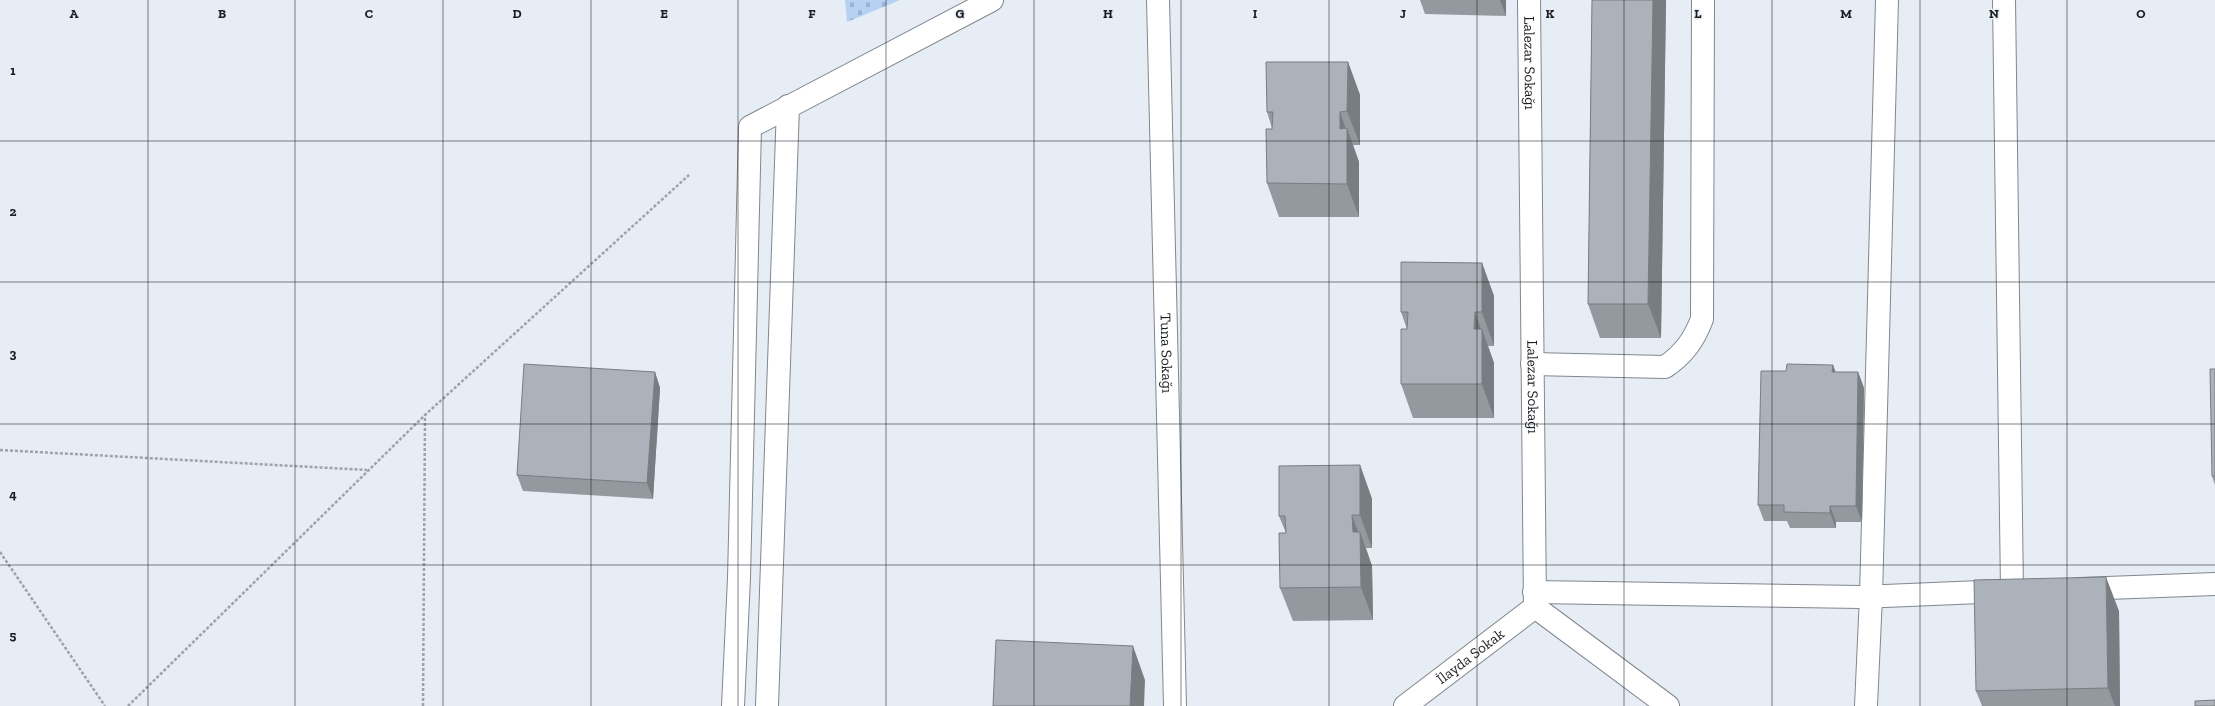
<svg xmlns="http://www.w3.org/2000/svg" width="2215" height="706" font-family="'Zilla Slab',serif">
	<defs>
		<pattern id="cemetery-stones" width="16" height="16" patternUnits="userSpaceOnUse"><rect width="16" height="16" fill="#b6d1f2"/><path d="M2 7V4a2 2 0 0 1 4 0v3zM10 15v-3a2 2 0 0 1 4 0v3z" fill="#9cb3cf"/></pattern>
	</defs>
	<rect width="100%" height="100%" fill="#e7edf4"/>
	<polygon fill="url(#cemetery-stones)" points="845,0 900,0 847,22"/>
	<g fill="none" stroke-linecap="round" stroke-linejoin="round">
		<defs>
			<g id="minor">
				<path id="s1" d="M1158,0l17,706"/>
				<path id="s2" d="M1529,0l6,607 133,99"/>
				<polyline points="2004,0 2012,591"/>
				<path d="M1532,364l133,3c19,-13 29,-27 37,-48l1,-319"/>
				<polyline points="2080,589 2215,584"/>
				<polyline points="1534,592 1861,597 2004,591"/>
				<polyline points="733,706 739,578 750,127 992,0"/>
				<polyline points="767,706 788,106"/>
				<path id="s3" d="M1405,706l130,-99"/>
				<polyline points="1866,706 1871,596 1887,0"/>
			</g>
		</defs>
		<use href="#minor" stroke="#81878e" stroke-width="24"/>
		<g stroke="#9ea3a8" stroke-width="2.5" stroke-dasharray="3 2" stroke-linecap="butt">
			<polyline points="0,450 367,470"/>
			<polyline points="0,552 105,706"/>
			<polyline points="128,706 425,415 689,175"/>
			<polyline points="423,706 425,415"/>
		</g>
		<use href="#minor" stroke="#fff" stroke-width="22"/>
	</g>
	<g fill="#94999f">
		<polygon points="1420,0 1506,0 1506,16 1425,14"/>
		<polygon points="1592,0 1666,0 1661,338 1600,338 1588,304"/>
		<polygon points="1348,62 1360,95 1360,145 1353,145 1359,162 1359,217 1279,217 1267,183 1272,128 1267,112"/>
		<polygon points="1482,263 1494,296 1494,346 1488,346 1494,363 1494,418 1413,418 1401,384 1407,329 1401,312"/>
		<polygon points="1833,365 1835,372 1858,372 1864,388 1862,522 1836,522 1836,528 1790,528 1787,521 1764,521 1758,505 1786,371"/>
		<polygon points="2215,369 2215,485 2212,476"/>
		<polygon points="655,372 660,388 653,499 523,491 517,475"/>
		<polygon points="1360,465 1372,499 1372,548 1366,548 1372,566 1373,620 1293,621 1280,588 1286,533 1279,516"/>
		<polygon points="2119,611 2120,706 1982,706 1976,691"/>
	</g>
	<g fill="#787d82">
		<polygon points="1500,0 1506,0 1506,16"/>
		<polygon points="1653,0 1666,0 1661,338 1648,304"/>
		<polygon points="1348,62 1360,95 1360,145 1347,111"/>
		<polygon points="1340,112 1347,132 1347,128 1359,162 1359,217 1347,184 1340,129"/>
		<polygon points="1482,263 1494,296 1494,346 1482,312"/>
		<polygon points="1475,312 1482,333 1482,329 1494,363 1494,418 1482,384 1474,329"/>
		<polygon points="1833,365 1839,381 1832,372"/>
		<polygon points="655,372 660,388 653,499 647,483"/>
		<polygon points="1858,372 1864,388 1862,522 1856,506"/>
		<polygon points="1360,465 1372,499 1372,548 1360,515"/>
		<polygon points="1830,506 1836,522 1836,528 1830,513"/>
		<polygon points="1352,515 1360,537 1360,532 1372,566 1373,620 1361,587 1353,532"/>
		<polygon points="2106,577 2119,611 2120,706 2115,706 2108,688"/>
		<polygon points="1133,646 1145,680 1144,706 1130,706"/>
	</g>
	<g fill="#acb2b9" stroke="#787d82">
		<polygon points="1592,0 1653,0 1648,304 1588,304"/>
		<polygon points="1266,62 1348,62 1347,111 1340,112 1340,129 1347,128 1347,184 1267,183 1266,129 1272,129 1273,112 1267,112"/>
		<polygon points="1401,262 1482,263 1482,312 1475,312 1474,329 1482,329 1482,384 1401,384 1401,329 1407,329 1408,312 1401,312"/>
		<polygon points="524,364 655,372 647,483 517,475"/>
		<polygon points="1787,364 1833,365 1832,372 1858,372 1856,506 1830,506 1830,513 1784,512 1784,505 1758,505 1761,371 1786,371"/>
		<polygon points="2210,369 2215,369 2215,476 2212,476"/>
		<polygon points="1360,465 1360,515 1352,515 1353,532 1360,532 1361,587 1280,588 1279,533 1286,533 1285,516 1279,516 1279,466"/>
		<polygon points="2106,577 2108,688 1976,691 1974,580"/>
		<polygon points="996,640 1133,646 1130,706 993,706"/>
		<polygon points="2215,700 2215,706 2195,706 2195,701"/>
	</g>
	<path fill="none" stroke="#1c1e21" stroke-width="1" stroke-opacity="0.55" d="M148,0v706M295,0v706M443,0v706M591,0v706M738,0v706M886,0v706M1034,0v706M1181,0v706M1329,0v706M1477,0v706M1624,0v706M1772,0v706M1920,0v706M2067,0v706M0,141h2215M0,282h2215M0,424h2215M0,565h2215"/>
	<g text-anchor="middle" stroke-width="3" stroke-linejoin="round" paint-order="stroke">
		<g font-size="15" fill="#1c1e21" stroke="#e7edf4">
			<text dy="5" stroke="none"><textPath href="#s2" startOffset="63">Lalezar Sokağı</textPath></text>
			<text dy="5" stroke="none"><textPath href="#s1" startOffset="353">Tuna Sokağı</textPath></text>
			<text dy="5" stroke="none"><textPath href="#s2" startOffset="387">Lalezar Sokağı</textPath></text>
			<text dy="5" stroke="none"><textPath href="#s3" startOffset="82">İlayda Sokak</textPath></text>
		</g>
	</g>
	<g font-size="13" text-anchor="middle" font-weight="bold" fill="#1c1e21" stroke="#e7edf4" stroke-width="3" stroke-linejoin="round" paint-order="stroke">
		<text x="74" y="18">A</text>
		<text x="222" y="18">B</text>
		<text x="369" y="18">C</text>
		<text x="517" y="18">D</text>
		<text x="664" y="18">E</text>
		<text x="812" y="18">F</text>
		<text x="960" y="18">G</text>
		<text x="1108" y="18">H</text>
		<text x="1255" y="18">I</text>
		<text x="1403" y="18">J</text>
		<text x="1550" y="18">K</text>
		<text x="1698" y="18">L</text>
		<text x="1846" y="18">M</text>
		<text x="1994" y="18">N</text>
		<text x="2141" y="18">O</text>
		<text x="13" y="75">1</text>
		<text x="13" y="216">2</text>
		<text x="13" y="358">3</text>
		<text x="13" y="499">4</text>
		<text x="13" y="640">5</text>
	</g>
</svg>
